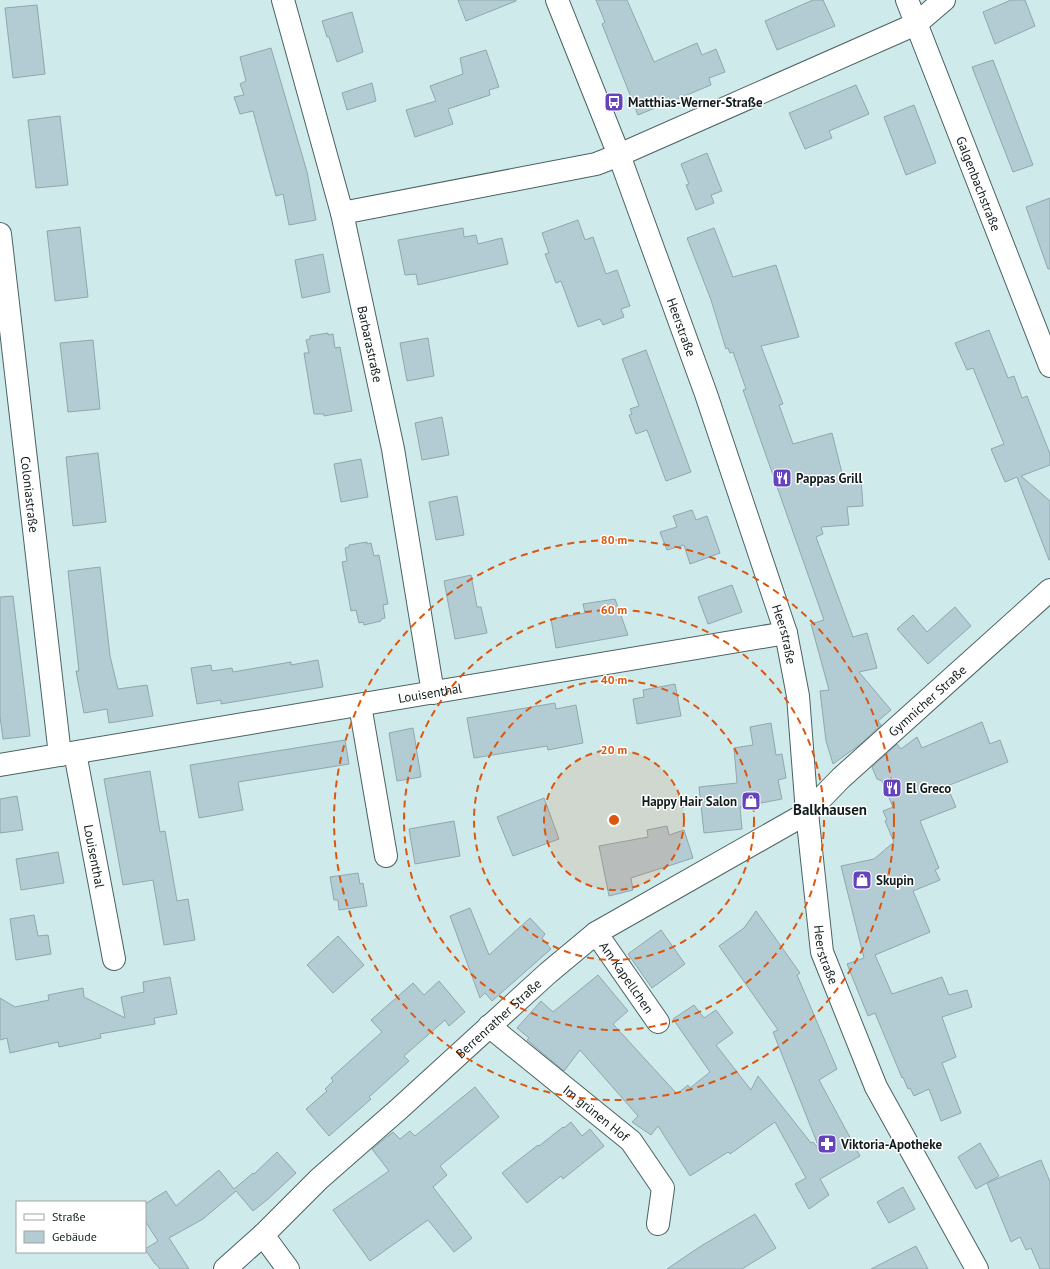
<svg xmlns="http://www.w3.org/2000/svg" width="1050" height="1269" font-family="'PT Sans',sans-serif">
	<rect width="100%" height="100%" fill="#cfeaea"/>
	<g fill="#b3ccd3" stroke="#8fa7ad">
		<polygon points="458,0 516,0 516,1 466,21"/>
		<polygon points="596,0 627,0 654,62 697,43 702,55 716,49 725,72 709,78 711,85 638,115 602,24 605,22"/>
		<polygon points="813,0 823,0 835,26 777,50 765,21"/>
		<polygon points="1011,0 1025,0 1035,26 995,44 983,12"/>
		<polygon points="37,5 45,74 13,78 5,8"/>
		<polygon points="352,12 363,52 337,62 329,37 327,37 322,21"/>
		<polygon points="271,48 307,172 316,220 289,225 283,194 276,196 253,111 240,114 234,97 244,95 240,84 246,81 240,57"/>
		<polygon points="486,50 499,87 489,90 490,95 448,109 453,124 415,137 406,110 436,101 430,86 463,74 460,58"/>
		<polygon points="993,60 1033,165 1013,172 972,67"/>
		<polygon points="372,83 376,101 347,110 342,93"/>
		<polygon points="856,85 869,114 829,131 832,138 805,149 789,113"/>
		<polygon points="914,105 936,163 906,175 884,117"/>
		<polygon points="60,116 68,185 36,188 28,120"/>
		<polygon points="707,153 722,191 711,195 714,203 696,210 686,185 689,184 681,164"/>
		<polygon points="1050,198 1050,269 1048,269 1026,207"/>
		<polygon points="578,220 585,240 593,237 606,274 617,270 630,306 621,309 624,317 603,325 600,319 578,327 561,281 556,283 545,254 549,253 542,233"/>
		<polygon points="80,227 88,297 55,301 47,231"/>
		<polygon points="463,228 464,237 476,235 478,244 502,238 508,264 418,285 416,274 405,275 398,240"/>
		<polygon points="714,228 733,277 776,265 799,337 761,346 783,404 779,405 793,444 832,433 844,481 861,479 863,506 847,507 849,525 821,527 823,534 816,537 853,637 867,633 877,668 859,672 891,710 878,721 881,725 862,743 833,764 826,741 820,691 829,690 811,624 824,620 743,390 746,389 733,352 730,353 728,348 726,349 711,300 687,238"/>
		<polygon points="323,254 330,292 302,298 295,260"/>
		<polygon points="989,330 1008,378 1014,376 1022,398 1027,396 1050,454 1050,465 1021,476 1050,501 1050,560 1049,560 1017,477 1005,482 991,449 1004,444 973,368 967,370 955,343"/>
		<polygon points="328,333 328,335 333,334 335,348 340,347 352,411 324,416 324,414 314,414 304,353 309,353 306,340 310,339 310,336"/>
		<polygon points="428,338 434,376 407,381 400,343"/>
		<polygon points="93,340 100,409 68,412 60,343"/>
		<polygon points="646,350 691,472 666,481 647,430 636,434 629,415 632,414 630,409 639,406 622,359"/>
		<polygon points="442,417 449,455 422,460 415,423"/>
		<polygon points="98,453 106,522 73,526 66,457"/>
		<polygon points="361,459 368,497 341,502 334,464"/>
		<polygon points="457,496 464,535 436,540 429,502"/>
		<polygon points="692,510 696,520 707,516 720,553 690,564 684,545 667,550 660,532 677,527 673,516"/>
		<polygon points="367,542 367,544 371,543 374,556 379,555 388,604 383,605 385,618 381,619 381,621 364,625 363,622 359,623 356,610 351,611 342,562 347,561 345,548 349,547 349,545"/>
		<polygon points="100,567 110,656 118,689 147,685 153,716 109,723 107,709 84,713 76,671 79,671 68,571"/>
		<polygon points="471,575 477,607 481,607 487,633 455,639 444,581"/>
		<polygon points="732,585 742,612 708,624 698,597"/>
		<polygon points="13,596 30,736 3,739 0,716 0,597"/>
		<polygon points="615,599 628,635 556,648 551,619 585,613 583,604"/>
		<polygon points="955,607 971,626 928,664 897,629 913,615 927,632"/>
		<polygon points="318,660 323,687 221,704 221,700 197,704 191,668 211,665 212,671 232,668 233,672 291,662 291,665"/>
		<polygon points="675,684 681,716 637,724 633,699 644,697 643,690"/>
		<polygon points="555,703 556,709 576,705 583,743 548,750 547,746 474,758 467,718"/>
		<polygon points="982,722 990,744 1000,740 1008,762 947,786 956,807 920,821 939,868 935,870 940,880 913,891 930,932 875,955 892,994 942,977 949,995 967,990 972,1007 942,1017 956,1057 942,1063 961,1113 941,1121 929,1089 914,1096 910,1088 908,1089 903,1077 902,1078 875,1013 868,1016 847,964 864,958 841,866 874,859 894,842 885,821 887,820 883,811 893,807 882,781 877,779 872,767 897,744 901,749 917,737 922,748"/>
		<polygon points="771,723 776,755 782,754 786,778 778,780 782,799 740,807 742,829 704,833 699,787 737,783 734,748 753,745 750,727"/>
		<polygon points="413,728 421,777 397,781 389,733"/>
		<polygon points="345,740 349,764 238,782 243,810 199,818 190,765"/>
		<polygon points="150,771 160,832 165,831 177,901 188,899 195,940 164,945 153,880 123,885 104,779"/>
		<polygon points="17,796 23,830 0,833 0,799"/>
		<polygon points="544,798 559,839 513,856 497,817"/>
		<polygon points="454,821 460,856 415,864 409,829"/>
		<polygon points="667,826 669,835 684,830 693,858 631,878 633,890 609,896 599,846 648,837 647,830"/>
		<polygon points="58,852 64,883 21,890 16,859"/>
		<polygon points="358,873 360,884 363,883 367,906 339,910 338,900 334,900 330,877"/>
		<polygon points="470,908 489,955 530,918 545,934 542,938 551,949 492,1001 485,993 480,998 450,916"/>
		<polygon points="756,911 800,973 797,975 837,1069 819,1080 860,1156 820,1179 829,1195 809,1209 795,1184 806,1178 775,1122 730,1154 728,1152 690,1176 658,1126 651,1135 632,1122 638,1116 580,1050 564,1071 527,1040 529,1038 517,1028 541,1001 553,1012 598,975 628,1011 613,1024 677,1094 688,1085 690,1088 710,1072 673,1019 694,1005 704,1018 716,1010 733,1033 716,1045 751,1090 758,1076 811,1143 813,1142 820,1150 773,1032 778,1030 719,946 744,928"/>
		<polygon points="34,915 38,936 48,935 51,954 16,960 10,919"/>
		<polygon points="661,930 685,964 652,988 628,954"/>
		<polygon points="338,936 364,965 333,993 307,965"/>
		<polygon points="170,977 177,1014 154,1018 155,1024 100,1034 101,1038 59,1047 58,1042 10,1053 7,1038 0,1040 0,998 15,1007 49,1000 48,995 83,988 84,997 125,1018 121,997 144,992 143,982"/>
		<polygon points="439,981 465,1012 449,1026 445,1020 404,1056 409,1061 369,1097 371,1099 329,1136 306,1109 327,1091 325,1089 333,1081 331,1078 382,1032 371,1020 413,983 424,995"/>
		<polygon points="475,1087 499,1117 440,1166 447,1175 433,1187 472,1238 454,1252 428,1220 370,1261 333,1210 389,1171 372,1149 393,1132 400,1139 410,1131 415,1136"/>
		<polygon points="571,1122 582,1136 590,1129 604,1146 563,1179 561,1176 527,1203 502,1173 538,1145 539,1146 563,1127 564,1128"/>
		<polygon points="980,1143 999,1176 976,1189 958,1157"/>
		<polygon points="277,1152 296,1173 268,1199 253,1211 236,1191 203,1219 169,1238 189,1269 160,1269 156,1264 155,1264 145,1249 158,1241 145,1221 145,1204 166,1191 176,1206 219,1170 234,1189 253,1173 254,1174"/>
		<polygon points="1041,1160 1050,1182 1050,1269 1040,1269 1031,1248 1026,1250 1020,1237 1011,1242 987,1183"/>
		<polygon points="903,1187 915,1209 889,1223 877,1202"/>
		<polygon points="755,1214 776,1248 742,1269 667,1269 701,1246"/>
		<polygon points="916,1246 928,1269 871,1269"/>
	</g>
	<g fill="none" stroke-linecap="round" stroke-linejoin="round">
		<defs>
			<g id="minor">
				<path id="s1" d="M283,0l59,213 51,236 40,244"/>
				<path id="s2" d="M907,0l143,366"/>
				<polyline points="342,213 596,164 619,155 916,24 944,0"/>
				<path id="s3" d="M0,234l60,521"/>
				<polyline points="360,705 386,856"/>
				<path id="s4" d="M75,753l39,206"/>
				<path id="s5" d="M0,765l786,-132"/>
				<path id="s6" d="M596,933l62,89"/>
				<path id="s7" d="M489,1026l142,115 32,47 -5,36"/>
				<polyline points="263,1235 288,1269"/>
				<path id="s8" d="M225,1269l38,-34 56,-56 81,-71 148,-135 48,-40 211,-120 34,-35 209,-188"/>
			</g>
			<g id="major">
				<path id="s9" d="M557,0l62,155 87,239 80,239 12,63 9,117 15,139 54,135 101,182"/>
			</g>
		</defs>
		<use href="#minor" stroke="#4b6263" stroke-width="24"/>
		<use href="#major" stroke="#4b6263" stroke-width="24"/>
		<use href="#minor" stroke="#fff" stroke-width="22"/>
		<use href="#major" stroke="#fff" stroke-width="22"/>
	</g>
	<circle cx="614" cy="820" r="70" fill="#dd560d" fill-opacity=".12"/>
	<g fill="none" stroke="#dd560d" stroke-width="2" stroke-dasharray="7 5">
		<circle cx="614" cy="820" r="70"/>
		<circle cx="614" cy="820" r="140"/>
		<circle cx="614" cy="820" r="210"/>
		<circle cx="614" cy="820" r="280"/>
	</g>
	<defs>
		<symbol id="bus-square" viewBox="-11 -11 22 22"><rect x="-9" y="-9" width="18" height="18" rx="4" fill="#6543bc" stroke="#fff"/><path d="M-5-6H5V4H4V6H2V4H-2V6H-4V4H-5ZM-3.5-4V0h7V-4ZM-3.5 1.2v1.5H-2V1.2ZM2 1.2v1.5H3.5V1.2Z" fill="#fff"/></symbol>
		<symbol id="restaurant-square" viewBox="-11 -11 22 22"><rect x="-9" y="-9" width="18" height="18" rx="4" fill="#6543bc" stroke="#fff"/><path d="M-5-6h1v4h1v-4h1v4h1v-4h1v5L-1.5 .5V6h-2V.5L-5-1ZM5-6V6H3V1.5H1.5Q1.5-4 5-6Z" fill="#fff"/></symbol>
		<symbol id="shop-square" viewBox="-11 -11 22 22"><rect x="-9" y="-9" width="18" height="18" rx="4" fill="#6543bc" stroke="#fff"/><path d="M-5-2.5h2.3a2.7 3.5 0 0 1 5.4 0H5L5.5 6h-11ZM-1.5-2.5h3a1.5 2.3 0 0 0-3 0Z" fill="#fff"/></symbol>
		<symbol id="pharmacy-square" viewBox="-11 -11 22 22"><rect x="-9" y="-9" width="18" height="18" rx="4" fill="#6543bc" stroke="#fff"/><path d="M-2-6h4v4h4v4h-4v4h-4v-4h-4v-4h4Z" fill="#fff"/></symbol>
	</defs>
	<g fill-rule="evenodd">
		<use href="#bus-square" x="603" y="91" width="22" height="22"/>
		<use href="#restaurant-square" x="771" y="467" width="22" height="22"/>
		<use href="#restaurant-square" x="881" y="777" width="22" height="22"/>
		<use href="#shop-square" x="740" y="790" width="22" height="22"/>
		<use href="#shop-square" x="851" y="869" width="22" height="22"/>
		<use href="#pharmacy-square" x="816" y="1133" width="22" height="22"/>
	</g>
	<g text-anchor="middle" stroke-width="3" stroke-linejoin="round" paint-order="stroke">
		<g font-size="13" font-weight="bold" fill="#121c1c" stroke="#fff" text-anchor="start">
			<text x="628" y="107">Matthias-Werner-Straße</text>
			<text x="796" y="483">Pappas Grill</text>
			<text x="906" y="793">El Greco</text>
			<text x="737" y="806" text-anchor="end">Happy Hair Salon</text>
			<text x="876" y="885">Skupin</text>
			<text x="841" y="1149">Viktoria-Apotheke</text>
		</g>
		<g font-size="13" fill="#121c1c" stroke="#fff">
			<text dy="5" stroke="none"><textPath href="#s2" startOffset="197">Galgenbachstraße</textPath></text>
			<text dy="5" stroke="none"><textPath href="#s9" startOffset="350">Heerstraße</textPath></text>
			<text dy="5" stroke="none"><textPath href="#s1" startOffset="355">Barbarastraße</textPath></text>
			<text dy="5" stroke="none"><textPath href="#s3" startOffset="262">Coloniastraße</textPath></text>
			<text dy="5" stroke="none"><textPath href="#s9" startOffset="674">Heerstraße</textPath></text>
			<text dy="5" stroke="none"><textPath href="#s5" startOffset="436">Louisenthal</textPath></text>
			<text dy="5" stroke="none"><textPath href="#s8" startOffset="908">Gymnicher Straße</textPath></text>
			<text dy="5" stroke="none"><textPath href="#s4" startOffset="105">Louisenthal</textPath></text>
			<text dy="5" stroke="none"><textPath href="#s9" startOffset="998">Heerstraße</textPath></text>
			<text dy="5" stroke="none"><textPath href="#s6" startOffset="54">Am Kapellchen</textPath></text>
			<text dy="5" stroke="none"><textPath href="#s8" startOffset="371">Berrenrather Straße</textPath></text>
			<text dy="5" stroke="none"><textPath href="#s7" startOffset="138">Im grünen Hof</textPath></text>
		</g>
		<g font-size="15" font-weight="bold" fill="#121c1c" stroke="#fff">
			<text x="830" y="815">Balkhausen</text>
		</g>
	</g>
	<circle cx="614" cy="820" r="6" fill="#dd560d" stroke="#fff" stroke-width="2"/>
	<g font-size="12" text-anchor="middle" font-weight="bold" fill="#dd560d" stroke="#fff" stroke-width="3" stroke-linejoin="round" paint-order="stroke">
		<text x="614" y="544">80 m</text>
		<text x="614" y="614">60 m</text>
		<text x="614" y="684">40 m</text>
		<text x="614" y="754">20 m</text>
	</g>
	<rect x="16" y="1201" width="130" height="52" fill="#ffffff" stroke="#a0a4a4"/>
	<rect x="24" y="1214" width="20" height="6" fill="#ffffff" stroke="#a0a4a4"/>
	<text x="52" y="1221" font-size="12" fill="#121c1c">Straße</text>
	<rect x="24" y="1231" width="20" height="12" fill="#b3ccd3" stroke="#a0a4a4"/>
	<text x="52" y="1241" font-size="12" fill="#121c1c">Gebäude</text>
</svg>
